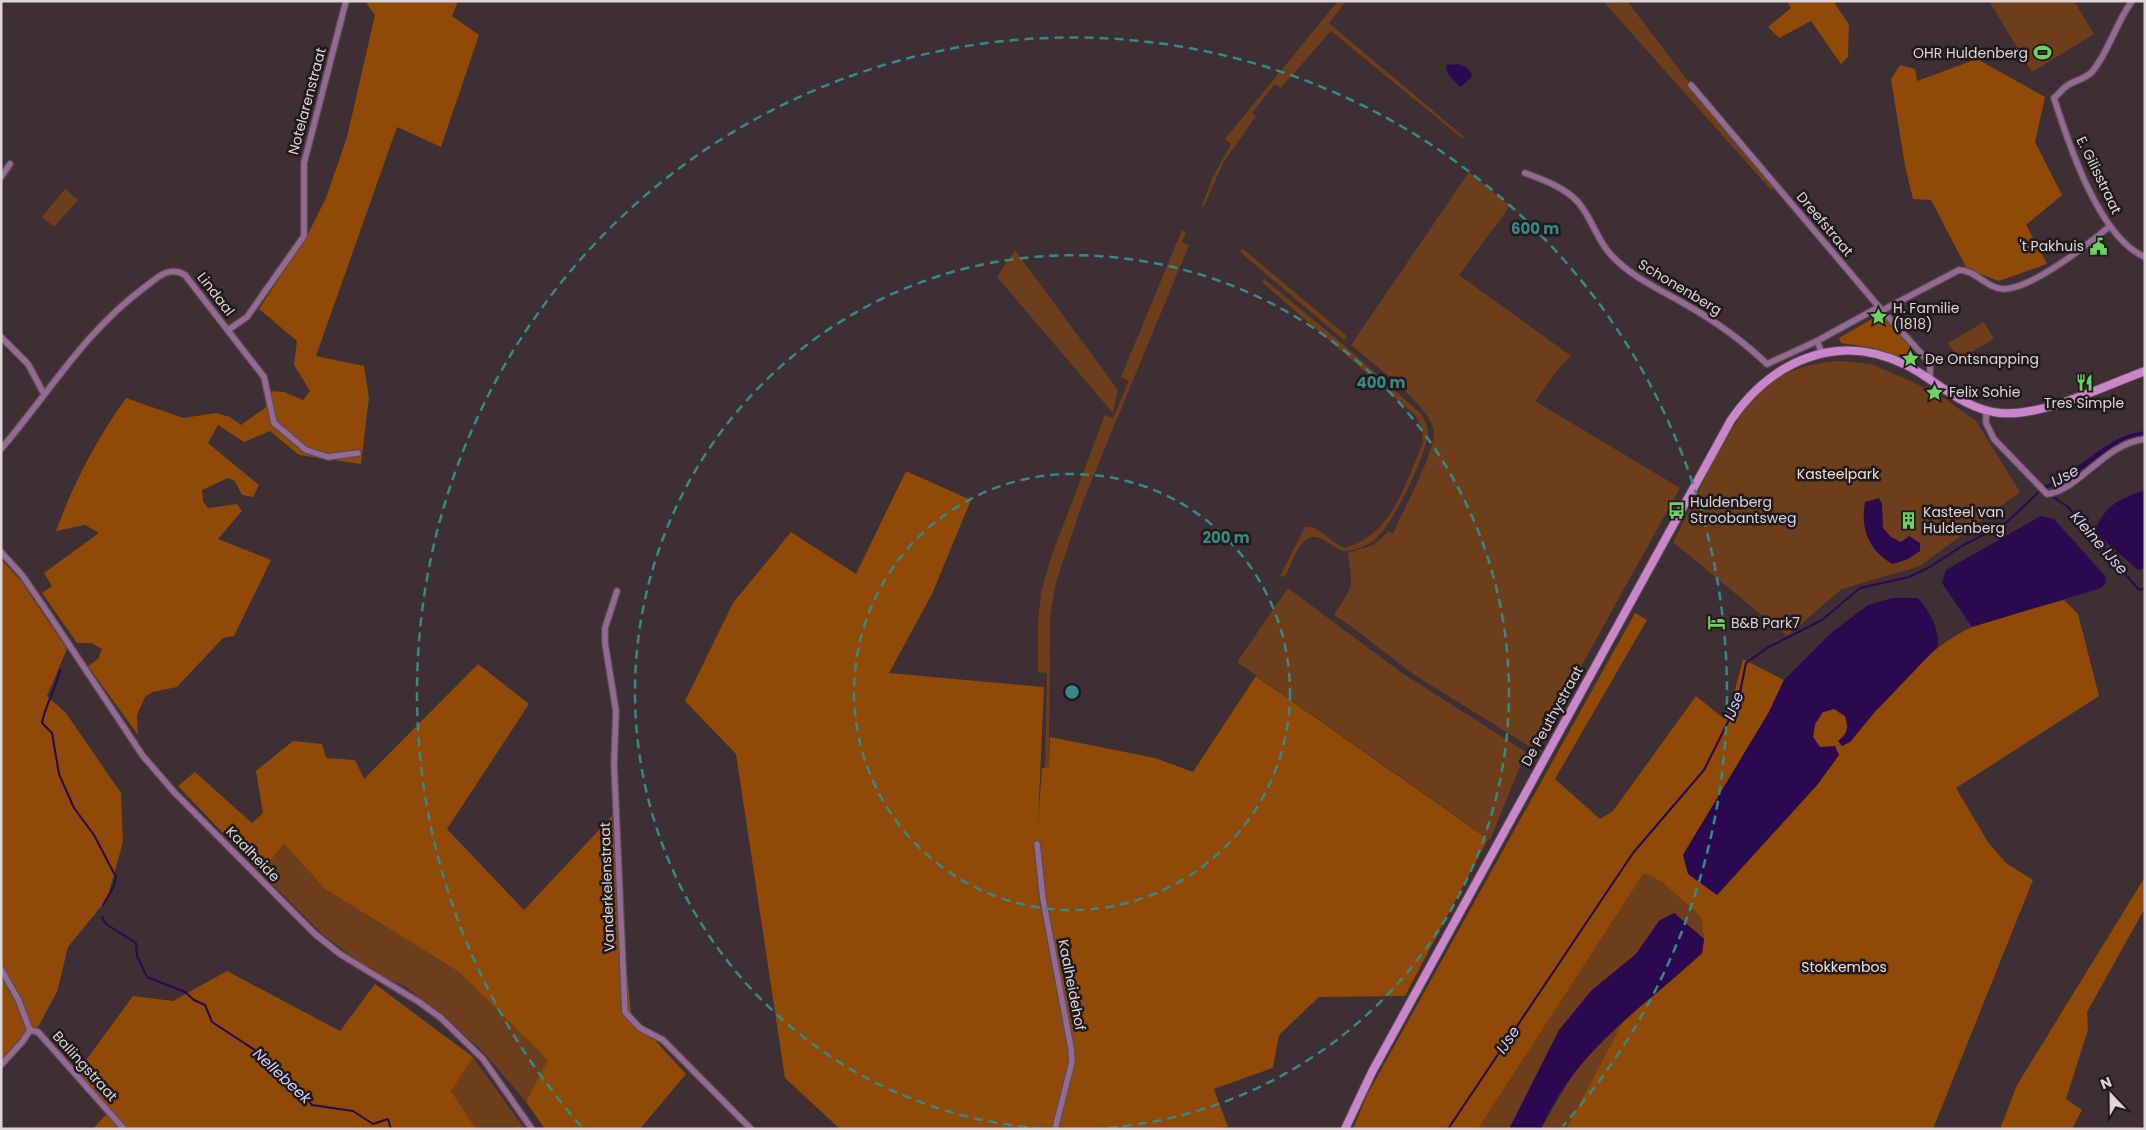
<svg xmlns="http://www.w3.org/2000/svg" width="2146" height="1130" font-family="Poppins,sans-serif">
	<rect width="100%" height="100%" fill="#3d2f34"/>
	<g fill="#6d3e1c">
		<polygon points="1338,1 1346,1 1329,23 1464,137 1463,139 1331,31 1281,88 1275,84 1252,113 1256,116 1223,163 1204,206 1202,205 1213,177 1231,144 1225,139"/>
		<polygon points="1603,1 1627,1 1691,85 1776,185 1771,190"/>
		<polygon points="1989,1 2074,1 2094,34 2032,72"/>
		<path d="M1469,172l41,34 -51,69 112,81 -11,11 -25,34 145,87 -143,258h-8l-116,-72 -61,-47 -18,-12c20,-31 19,-26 14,-62l26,-8 15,-14 4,3c9,-22 43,-83 41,-104 -3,-23 -64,-69 -83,-85z"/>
		<polygon points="65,189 78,200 54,227 42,217"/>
		<polygon points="1182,230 1186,232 1182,242 1189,245 1083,501 1056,582 1050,616 1049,768 1045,767 1047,673 1038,672 1038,622 1041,593 1050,560 1105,415 1113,418 1129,381 1121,377"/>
		<polygon points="1242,248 1347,336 1344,340 1240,252"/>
		<polygon points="1015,250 1118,390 1113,413 997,277"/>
		<path d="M1264,279l80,66 76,68c4,6 8,12 8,21 -2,22 -38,99 -58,109 -7,4 -19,9 -26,8 -11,-3 -24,-18 -35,-13 -12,6 -18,28 -24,39l-5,-1 25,-49c13,-3 27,17 40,21 49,-15 59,-63 78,-105l-1,-15 -7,-13 -153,-133z"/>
		<polygon points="1984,322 1994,339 1958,360 1948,343"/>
		<path d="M1840,361l31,3 40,17 33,17 32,23 44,71 -100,74 -78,23 -55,47 -114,-94c22,-41 61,-134 98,-160 21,-14 44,-19 69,-21z"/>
		<polygon points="1288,588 1402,673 1526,752 1490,840 1237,662"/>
		<polygon points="284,844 325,889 459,972 549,1060 526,1102 485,1054 455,1026 405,986 378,975 324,936 261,873"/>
		<polygon points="1644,873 1662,882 1701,917 1704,939 1674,913 1659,921 1636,954 1591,991 1509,1129 1478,1129"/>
		<polygon points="1625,1018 1566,1129 1541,1129 1577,1067"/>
		<polygon points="473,1057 525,1129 476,1129 450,1091"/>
	</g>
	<g fill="#904907">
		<path d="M365,1h93l-6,15 27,19 -38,112 -44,-20 -81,229 48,10 5,32 -8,66 -62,-9 -29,-24 -26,11 -26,-17 -10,18 51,42 -6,12 -11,-2 -7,-14 -7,-3 -26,12 1,11 5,7 29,-4 5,7 -24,28 53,21 -37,76 -11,2 -46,49 -24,5 -8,5 -8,18 1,20 -50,-69 10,-7 4,-10 -11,-6h-14l-35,-50 10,-7 -8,-13 55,-40 -14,-8 -29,6c17,-47 40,-91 70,-133l57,20 33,-5 14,4 11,8 31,-22 -3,-12 15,1 19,8 7,-9 -16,-26 3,-24 -38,-32 48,-73 19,-38 21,-61 28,-122z"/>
		<polygon points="1787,1 1833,1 1849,24 1848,57 1841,64 1811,21 1779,38 1768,27 1791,8"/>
		<polygon points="1977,59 2045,97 2035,142 2062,195 2026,225 2047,264 1999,281 1967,269 1931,200 1913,199 1905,166 1891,79 1900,65 1915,69 1917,81"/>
		<polygon points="1882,313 1912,349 1908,354 1898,358 1873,348 1841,343 1839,338"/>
		<polygon points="906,471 971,500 932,594 889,673 1044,687 1038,824 1042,768 1049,767 1050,737 1155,758 1193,772 1256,676 1488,839 1405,996 1319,997 1279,1035 1273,1068 1214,1089 1228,1127 1203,1129 840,1129 785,1078 736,754 685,701 733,603 791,532 856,574"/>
		<polygon points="1,559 21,581 67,649 47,696 66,713 121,793 123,842 107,899 68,947 57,992 38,1027 1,1068"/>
		<path d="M2064,600l14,14 21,82 -143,92 32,54 18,21 27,17 -100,249h-367l59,-111 77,-65 2,-14 -3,-22 -39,-35 -18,-9 -166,256h-125l14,-34 268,-482 12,7 -92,159 45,40 13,-8 83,-115 31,25 16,-62 41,21 -15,32 -86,143 34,40 100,-110 22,-30 -19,-8 -7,-10 2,-13 8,-12 11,-3 11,7 3,14 -4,7 6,5c31,-38 76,-95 122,-115 29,-12 62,-18 92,-27z"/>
		<polygon points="478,664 529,704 447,829 524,910 612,816 631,1014 686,1074 640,1129 545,1129 526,1102 548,1060 459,972 325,889 284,844 261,873 178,786 195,772 252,823 263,813 256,771 293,741 322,744 326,758 355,760 364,779"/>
		<polygon points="2145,877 2145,908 2087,1012 2088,1030 2066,1099 2082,1110 2072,1129 2000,1129 2017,1085"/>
		<polygon points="227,971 340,1031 375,984 473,1057 451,1091 476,1129 93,1129 110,1110 78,1071 133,996 173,1001"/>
	</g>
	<g fill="#2a0950">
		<polygon points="1458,64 1466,67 1472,74 1471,78 1460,87 1448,74 1446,65"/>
		<path d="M2145,431v5l-19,3 -55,38 -27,13 -3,-3c38,-13 64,-52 104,-56z"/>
		<path d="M2145,490v78l-7,2 -44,-39c13,-27 23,-31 51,-41z"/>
		<path d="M1879,498l3,6 1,24 8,9 10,5 8,-6 11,7v8l-12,8 -15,5c-24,-12 -33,-36 -28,-62z"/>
		<polygon points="2041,516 2054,519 2105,576 2106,583 2101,588 1972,627 1942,583 1946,570"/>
		<path d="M1893,598h25c12,15 21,29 20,48l-64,67 -24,29 -8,4 -4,-5c10,-7 11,-15 7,-25l-11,-7 -11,3 -8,12 -2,13 7,10 15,-1 4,9 -22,30 -100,110 -29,-21 -5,-19 86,-143 15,-32 47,-47 37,-28z"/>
		<path d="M1674,913l30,26 -2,14c-62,58 -125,95 -161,176h-32l50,-99 32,-39 45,-37 23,-33z"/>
	</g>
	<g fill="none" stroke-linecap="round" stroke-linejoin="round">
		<g stroke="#2a0950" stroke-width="2">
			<polyline points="2052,496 2068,507 2139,590 2145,588"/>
			<path d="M60,670c-4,19 -15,35 -18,53l10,10 7,41 15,34 20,27 22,42 -2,9 -11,19"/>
			<polyline points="102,917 106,924 136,943 137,956 147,977 185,992 194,1000 205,1005 212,1022 264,1056 274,1069 295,1084 312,1105 353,1111 373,1124 388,1119 391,1129"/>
			<polyline points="1448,1129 1633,853 1704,770 1738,702 1746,663 1767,648 1822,620 1860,588 1909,577 1928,568 1962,546 2007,522 2041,490"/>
		</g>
		<defs>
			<g id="minor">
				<path d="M2132,1c-17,23 -22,49 -40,71 -7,7 -16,8 -24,13 -5,3 -9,9 -14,13 14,44 45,140 91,159"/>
				<polyline points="1691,85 1879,307 1930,363 1930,381"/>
				<path d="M1525,173c19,7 39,14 53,29 14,16 19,39 34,54 21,22 47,33 73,48 30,17 57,36 82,60l50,-23"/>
				<polyline points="1,177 10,164"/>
				<path d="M1883,310l76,-40c17,0 28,19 45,19 29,-1 83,-44 106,-63"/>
				<polyline points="228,330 247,317 304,236 304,163 346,1"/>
				<polyline points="1,337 28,364 44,394"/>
				<polyline points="1822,353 1817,341 1879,307"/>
				<path d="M1986,410v13l8,16 53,55c31,-3 58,-51 98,-55"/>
				<path d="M1,449c49,-57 82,-116 144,-162 12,-9 24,-22 40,-12l79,102 10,46 32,27 22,7 30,-4"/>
				<polyline points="1,552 22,575 46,610 143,756 174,792 315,934 340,954 419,1002 441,1018 483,1059 532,1129"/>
				<polyline points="617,591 605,628 605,643 616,711 614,763 625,1012 640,1028 663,1040 751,1129"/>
				<polyline points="1037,844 1043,899 1071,1048 1072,1062 1055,1129"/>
				<polyline points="1,969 18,999 30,1030"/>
				<polyline points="30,1030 38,1032 124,1129"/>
				<polyline points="1,1065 23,1041 30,1030"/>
			</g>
			<path id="secondary" d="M1345,1129l27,-57 359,-652c41,-59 106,-89 175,-55 32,16 56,44 94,48 43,4 104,-27 145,-42"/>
		</defs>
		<use href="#minor" stroke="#5a4d52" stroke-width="8"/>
		<use href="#secondary" stroke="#5a4d52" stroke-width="10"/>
		<use href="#minor" stroke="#946a93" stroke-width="5.5"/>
		<use href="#secondary" stroke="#c986c9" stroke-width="8"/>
	</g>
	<g fill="none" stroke="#388983" stroke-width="2.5" stroke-dasharray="9 6">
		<circle cx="1072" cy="692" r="218"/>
		<path d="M1057 1129A437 437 0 1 1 1087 1129"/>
		<path d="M581 1126A655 655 0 1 1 1563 1126"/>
	</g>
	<defs>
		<symbol id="stadium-bare" viewBox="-9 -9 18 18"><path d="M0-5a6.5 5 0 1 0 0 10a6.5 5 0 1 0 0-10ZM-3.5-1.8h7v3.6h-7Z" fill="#6cd362" stroke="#201a1c" stroke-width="2.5" paint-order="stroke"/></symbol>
		<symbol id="civic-bare" viewBox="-9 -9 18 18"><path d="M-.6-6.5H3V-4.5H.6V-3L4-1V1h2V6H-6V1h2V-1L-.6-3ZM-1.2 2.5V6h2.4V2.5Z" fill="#6cd362" stroke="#201a1c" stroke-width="2.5" paint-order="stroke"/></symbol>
		<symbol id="sight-bare" viewBox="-9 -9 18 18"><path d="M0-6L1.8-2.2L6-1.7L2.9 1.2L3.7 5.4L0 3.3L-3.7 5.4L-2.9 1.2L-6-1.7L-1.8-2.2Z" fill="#6cd362" stroke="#201a1c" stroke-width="2.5" paint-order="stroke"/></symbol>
		<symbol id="restaurant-bare" viewBox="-9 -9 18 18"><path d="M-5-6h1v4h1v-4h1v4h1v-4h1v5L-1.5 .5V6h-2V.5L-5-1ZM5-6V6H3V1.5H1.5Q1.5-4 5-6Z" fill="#6cd362" stroke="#201a1c" stroke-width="2.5" paint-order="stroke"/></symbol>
		<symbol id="bus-bare" viewBox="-9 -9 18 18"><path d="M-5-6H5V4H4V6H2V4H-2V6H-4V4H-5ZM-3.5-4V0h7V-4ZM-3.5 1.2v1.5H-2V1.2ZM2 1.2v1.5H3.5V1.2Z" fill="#6cd362" stroke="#201a1c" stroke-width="2.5" paint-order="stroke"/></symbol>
		<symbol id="building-bare" viewBox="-9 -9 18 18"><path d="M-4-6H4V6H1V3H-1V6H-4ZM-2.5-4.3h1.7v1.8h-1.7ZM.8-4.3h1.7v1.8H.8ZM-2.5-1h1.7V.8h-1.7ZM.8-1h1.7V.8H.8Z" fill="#6cd362" stroke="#201a1c" stroke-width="2.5" paint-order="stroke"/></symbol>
		<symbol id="hotel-bare" viewBox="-9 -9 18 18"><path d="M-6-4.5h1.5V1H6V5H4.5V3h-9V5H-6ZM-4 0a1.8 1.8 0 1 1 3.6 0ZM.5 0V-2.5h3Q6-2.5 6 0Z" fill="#6cd362" stroke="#201a1c" stroke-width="2.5" paint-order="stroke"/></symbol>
	</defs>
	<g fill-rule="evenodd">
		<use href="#stadium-bare" x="2030" y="40" width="25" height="25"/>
		<use href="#civic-bare" x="2086" y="234" width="25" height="25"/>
		<use href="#sight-bare" x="1866" y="304" width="25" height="25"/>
		<use href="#sight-bare" x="1898" y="346" width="25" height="25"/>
		<use href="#restaurant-bare" x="2072" y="370" width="25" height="25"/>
		<use href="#sight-bare" x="1922" y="380" width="25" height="25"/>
		<use href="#bus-bare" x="1664" y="498" width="25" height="25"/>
		<use href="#building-bare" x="1896" y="508" width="25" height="25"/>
		<use href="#hotel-bare" x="1704" y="610" width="25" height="25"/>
	</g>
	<g text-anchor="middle" stroke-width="5" stroke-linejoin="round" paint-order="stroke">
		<g font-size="14" fill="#ded5d8" stroke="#201a1c" text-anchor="start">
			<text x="2028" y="58" text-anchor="end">OHR Huldenberg</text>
			<text x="2084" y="251" text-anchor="end">'t Pakhuis</text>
			<text x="1893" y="313">H. Familie<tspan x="1893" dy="16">(1818)</tspan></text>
			<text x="1925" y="364">De Ontsnapping</text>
			<text x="1949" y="397">Felix Sohie</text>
			<text x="2084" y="408" text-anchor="middle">Tres Simple</text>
			<text x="1690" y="507">Huldenberg<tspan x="1690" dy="16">Stroobantsweg</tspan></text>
			<text x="1923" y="517">Kasteel van<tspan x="1923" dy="16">Huldenberg</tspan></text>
			<text x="1731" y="628">B&amp;B Park7</text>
		</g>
		<g font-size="14" fill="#ded5d8" stroke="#201a1c">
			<text transform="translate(307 101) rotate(-75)" y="5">Notelarenstraat</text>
			<text transform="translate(2099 175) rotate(64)" y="5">E. Gilisstraat</text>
			<text transform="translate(1825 224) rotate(50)" y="5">Dreefstraat</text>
			<text transform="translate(1680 287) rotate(31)" y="5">Schonenberg</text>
			<text transform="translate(216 294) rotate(52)" y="5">Lindaal</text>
			<text transform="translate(1552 716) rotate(-61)" y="5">De Peuthystraat</text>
			<text transform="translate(253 854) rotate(46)" y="5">Kaalheide</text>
			<text transform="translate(607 887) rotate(-92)" y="5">Vanderkelenstraat</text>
			<text transform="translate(1072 985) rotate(79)" y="5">Kaalheidehof</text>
			<text transform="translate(85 1066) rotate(48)" y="5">Ballingstraat</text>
		</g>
		<g font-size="14" fill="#f4dfd2" stroke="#201a1c">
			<text x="1838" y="479">Kasteelpark</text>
			<text x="1844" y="972">Stokkembos</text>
		</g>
		<g font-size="15" font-style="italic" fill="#d7ccf6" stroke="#201a1c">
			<text transform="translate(2065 476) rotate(-29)" y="5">IJse</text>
			<text transform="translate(2099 543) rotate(49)" y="5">Kleine IJse</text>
			<text transform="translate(1734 706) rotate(-69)" y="5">IJse</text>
			<text transform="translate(1508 1040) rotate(-56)" y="5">IJse</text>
			<text transform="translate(282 1076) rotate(43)" y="5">Nellebeek</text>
		</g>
	</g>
	<circle cx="1072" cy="692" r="8" fill="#388983" stroke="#201a1c" stroke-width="2.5"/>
	<g font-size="15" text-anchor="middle" font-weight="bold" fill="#388983" stroke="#201a1c" stroke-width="5" stroke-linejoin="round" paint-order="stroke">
		<text x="1535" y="234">600 m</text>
		<text x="1381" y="388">400 m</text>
		<text x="1226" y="543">200 m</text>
	</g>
	<rect width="2146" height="1130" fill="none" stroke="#ded5d8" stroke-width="5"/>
	<g transform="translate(2111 1095) rotate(338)" stroke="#201a1c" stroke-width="4" paint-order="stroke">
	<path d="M0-4L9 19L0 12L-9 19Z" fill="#ded5d8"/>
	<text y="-8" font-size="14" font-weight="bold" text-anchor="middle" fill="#ded5d8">N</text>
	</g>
</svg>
